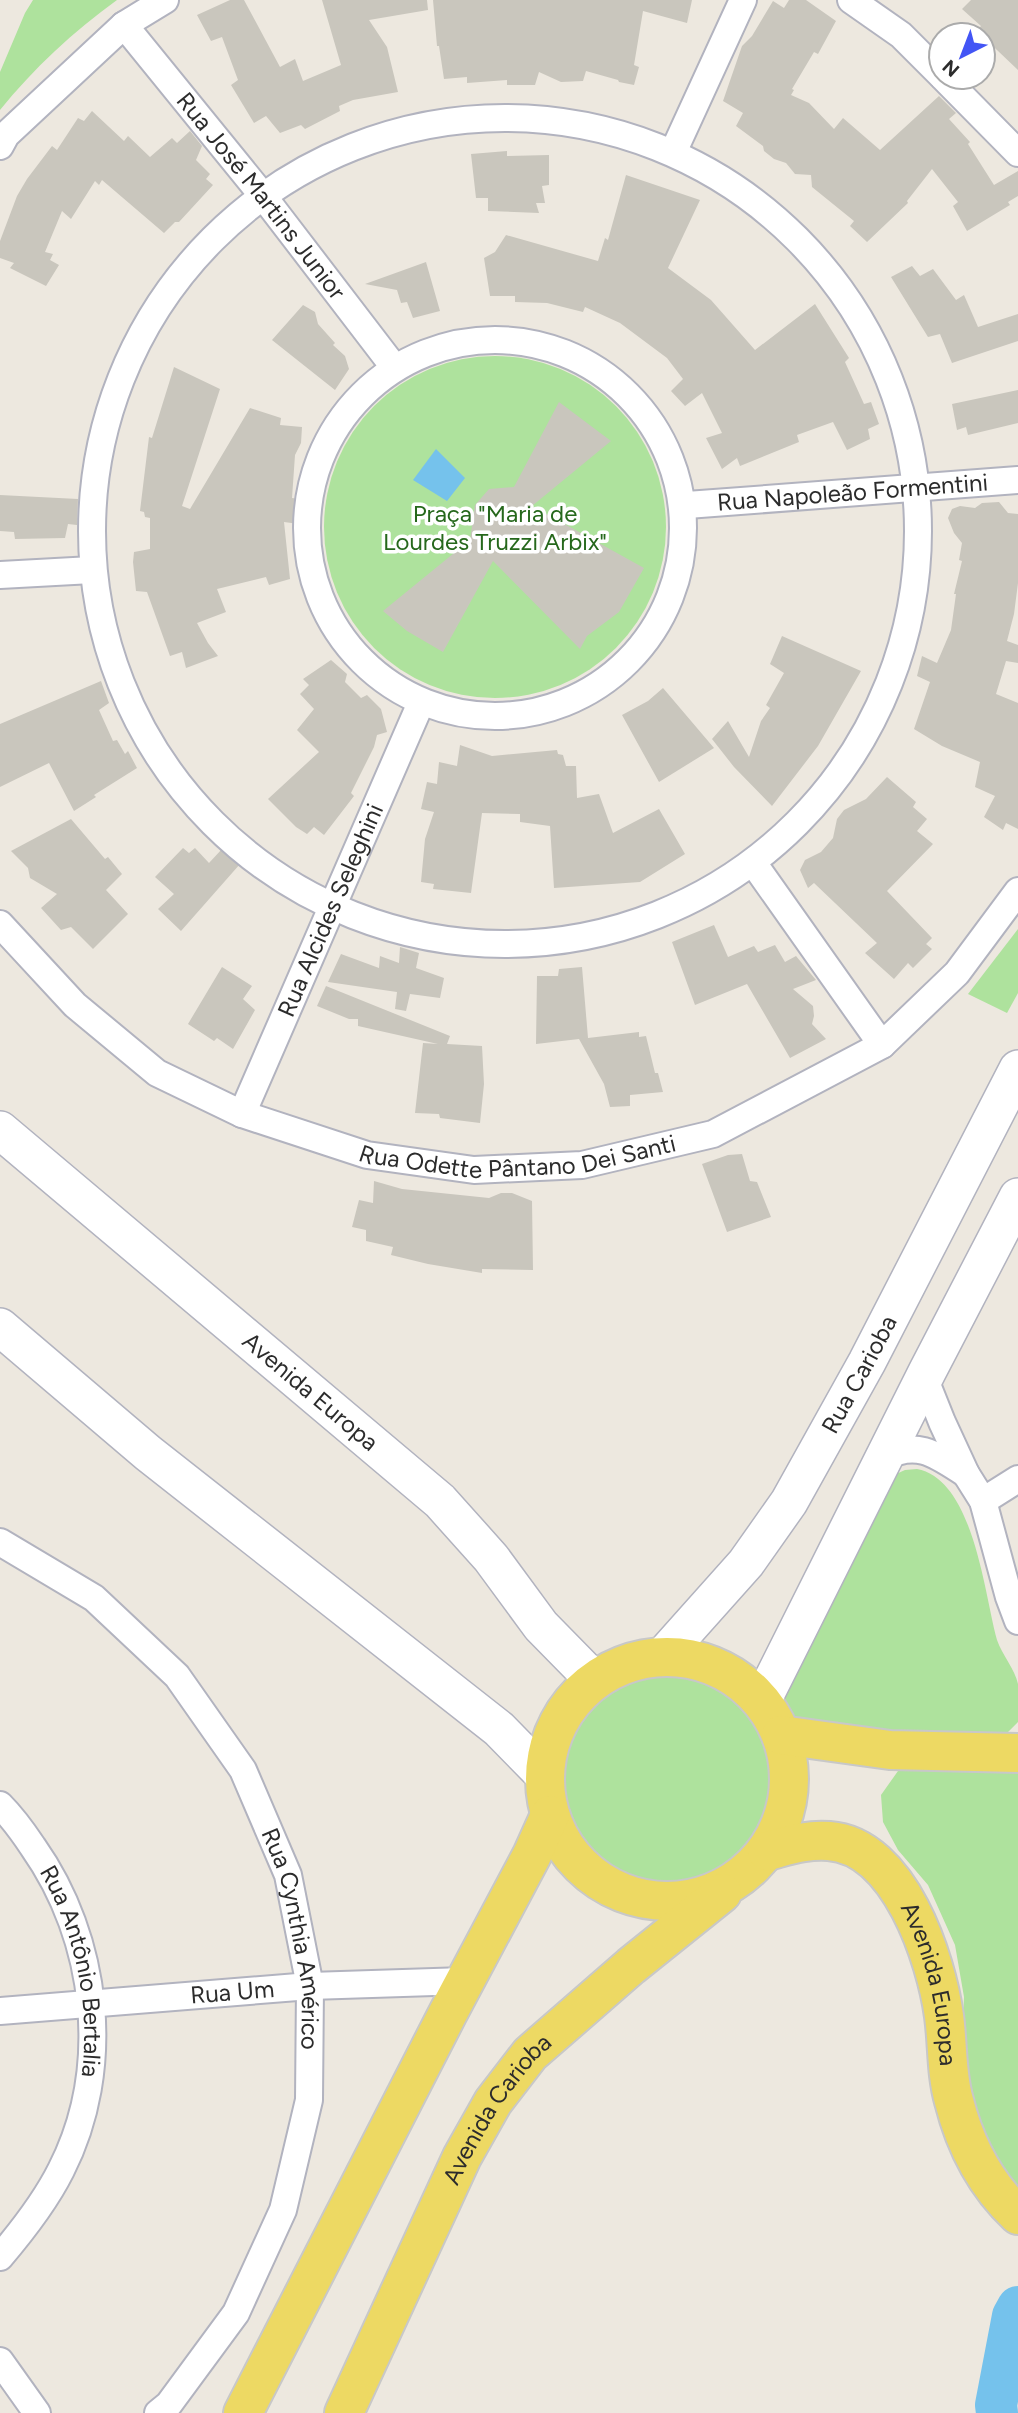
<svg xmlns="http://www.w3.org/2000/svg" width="1018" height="2413" font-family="Figtree,sans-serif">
	<rect width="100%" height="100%" fill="#ede8df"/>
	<g fill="#aee29d">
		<path d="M33,0h84c-43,31 -84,69 -117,110v-38l25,-59z"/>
		<circle cx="495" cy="527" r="171"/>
		<polygon points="1018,929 1018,993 1007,1013 968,994"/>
		<path d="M917,1469c57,11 67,124 80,171 5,15 18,29 21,44 0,11 0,26 0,38l-10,10 -11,6 -199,-13 -8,-8 -8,-22 112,-220 11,-5z"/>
		<circle cx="667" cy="1778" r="111"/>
		<polygon points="917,1767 1018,1768 1018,2188 978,2136 962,2044 964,1997 955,1945 928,1885 898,1850 883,1822 881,1795 898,1771"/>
	</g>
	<polygon fill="#75c2ec" points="436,449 465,478 447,501 413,480"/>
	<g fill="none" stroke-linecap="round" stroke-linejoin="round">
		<polyline stroke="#75c2ec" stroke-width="42" points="997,2413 996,2405 1013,2316 1018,2307"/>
	</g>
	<g fill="#c9c6bd">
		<polygon points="230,0 244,0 280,67 295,59 303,81 341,65 322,0 427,0 428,10 369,20 387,47 398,92 353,100 339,106 340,111 305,129 301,125 280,133 266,116 254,123 231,85 238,80 222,37 211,41 197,15"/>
		<polygon points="433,0 692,0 687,23 643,11 634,65 639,67 634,85 619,82 618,80 586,71 583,81 561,82 539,72 535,85 507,85 507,80 467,83 467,77 444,79 439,46 437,46"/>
		<polygon points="789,0 806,0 836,21 818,54 814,52 792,89 794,90 791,95 809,103 834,129 843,118 880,150 939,96 956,113 949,119 970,142 968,144 994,185 1018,171 1018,196 1008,202 1010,205 967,231 953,206 958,202 932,169 907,201 908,203 867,242 850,226 854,221 812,187 811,175 795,174 786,163 774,159 764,151 763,146 736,126 743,113 723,101 742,46 752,36 773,1 784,8"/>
		<polygon points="971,0 1018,0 1018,70 977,31 981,26 962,9"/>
		<polygon points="92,111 124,141 128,136 150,157 172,138 177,143 190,131 202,146 196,160 210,174 206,179 213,185 179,222 175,222 164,233 102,180 99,185 95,181 71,219 62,211 45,252 53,254 50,260 59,265 46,286 10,268 14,263 0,258 0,241 17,196 27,179 52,146 57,150 78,118 84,121"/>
		<polygon points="507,151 507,156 549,155 549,185 542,186 545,203 536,203 539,213 488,211 488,198 476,198 471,154"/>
		<polygon points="626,175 700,200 668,268 711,300 755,350 815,304 849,358 845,362 864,404 871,402 879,424 868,429 870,439 847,450 833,422 797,435 799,442 740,466 737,458 722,469 706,438 722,433 702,393 685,406 671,391 683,379 667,358 620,323 585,307 583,312 547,303 515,302 515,296 490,296 484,258 495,252 506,235 598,261 605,238 608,240"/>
		<polygon points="426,262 440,311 413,318 407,302 401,303 397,290 365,284"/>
		<polygon points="912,266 920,276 933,269 956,300 964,295 978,327 1018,314 1018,341 952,363 940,334 928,337 891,277"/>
		<polygon points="303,305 315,312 318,324 335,343 333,345 345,356 349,369 335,390 272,340"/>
		<polygon points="174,367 220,389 182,506 190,509 250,408 281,418 280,425 302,427 301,443 295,455 292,498 300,499 304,512 299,524 284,522 290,579 269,585 266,577 217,589 226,612 197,623 208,643 218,656 186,668 182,652 170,656 147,592 136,591 133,562 134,552 150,549 150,518 145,517 144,512 140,511 149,437 152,438"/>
		<polygon points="1018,390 1018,423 968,435 966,427 957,430 952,404"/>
		<polygon points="559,402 611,441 532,506 644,568 619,612 587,636 580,649 493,561 443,652 407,631 383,611 470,540 475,505 489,489 514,487"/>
		<polygon points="0,495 78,499 77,525 68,524 65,538 15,539 14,532 0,531"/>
		<polygon points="999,502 1008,513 1018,514 1018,583 1014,614 1007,641 1018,645 1018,663 1006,661 996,694 1018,703 1018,829 1006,823 1003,830 984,817 995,796 975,787 980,762 942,746 914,729 930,682 917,676 922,656 937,663 951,630 956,594 954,594 962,561 959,560 962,543 954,533 948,518 952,509 960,506 975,508 982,503"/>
		<polygon points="782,636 861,671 818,746 772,806 734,767 712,739 728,721 749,757 761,721 770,708 766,705 784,673 770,664"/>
		<polygon points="331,660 347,674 345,682 361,698 367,695 381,709 387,732 377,735 374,747 351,793 354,796 324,835 314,827 307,834 296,827 268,799 319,752 297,730 314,709 300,694 309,685 303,679"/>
		<polygon points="101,681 109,703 99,710 113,741 117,740 125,754 128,751 137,768 94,795 96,797 74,811 49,763 0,787 0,724"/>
		<polygon points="663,688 714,748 659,782 622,715 648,701"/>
		<polygon points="460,745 492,756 557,750 558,754 563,755 566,766 576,766 577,798 599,794 613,833 659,809 685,854 640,882 554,888 550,826 520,822 520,814 482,813 471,893 433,889 434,884 421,882 425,839 434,812 421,809 427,782 437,784 439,762 457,766"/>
		<polygon points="887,777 916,802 913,807 927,819 917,831 933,844 887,891 932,938 926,944 932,949 913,968 908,963 894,979 865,953 877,943 814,883 808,888 800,870 805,860 821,852 833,838 837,819 844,810 866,799"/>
		<polygon points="71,819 105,859 108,857 122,874 106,890 128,914 93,949 71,927 61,930 41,908 57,894 30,878 28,868 11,851"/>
		<polygon points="183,848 189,853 195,848 209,863 222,849 240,864 181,931 158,909 174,894 155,877"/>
		<polygon points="714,925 728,957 754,946 758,952 775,945 785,962 796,956 816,980 793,989 813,1006 814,1016 812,1024 826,1039 790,1058 747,984 695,1005 672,942"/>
		<polygon points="400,947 419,953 416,968 444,978 440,998 410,994 406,1011 395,1009 397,992 328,982 341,954 379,968 380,956 399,963"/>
		<polygon points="222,967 252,986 243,999 255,1010 233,1049 217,1038 214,1041 188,1024"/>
		<polygon points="582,967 588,1038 639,1032 639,1037 646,1036 655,1073 658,1073 663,1092 630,1095 630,1106 610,1107 604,1084 579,1039 536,1044 537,976 558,976 559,969"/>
		<polygon points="326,986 450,1036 447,1044 482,1046 484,1084 480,1123 440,1118 439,1114 415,1113 423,1043 438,1044 358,1026 358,1019 349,1019 317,1006"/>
		<polygon points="742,1154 750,1181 757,1182 771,1217 727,1232 702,1164 728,1155"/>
		<polygon points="374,1181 402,1189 489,1198 501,1193 512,1193 532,1201 533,1270 482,1269 482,1273 428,1264 391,1255 393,1247 366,1241 366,1230 352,1227 359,1200 373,1203"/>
	</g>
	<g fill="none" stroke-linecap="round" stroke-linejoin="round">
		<defs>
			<g id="street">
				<polyline points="851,0 901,35 941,75"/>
				<path id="s1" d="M124,25l139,171 131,171"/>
				<polyline points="943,77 1018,153"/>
				<circle cx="505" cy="531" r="413"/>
				<polyline points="0,146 6,135 124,25 165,0"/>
				<polyline points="676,146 743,0"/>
				<circle cx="495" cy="528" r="188"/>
				<path id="s2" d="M687,505l331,-25"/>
				<polyline points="0,575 92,570"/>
				<polyline points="754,864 882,1045"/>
				<path id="s3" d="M0,924l75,81 82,68 85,41 125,41 107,15 108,-5 131,-31 169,-89 75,-72 61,-82"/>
				<path id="s4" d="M242,1114l178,-409"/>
				<polyline points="927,1372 928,1387 942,1422 966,1474 983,1501 1009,1597 1018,1621"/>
				<path d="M885,1457c33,-18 53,-1 81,17"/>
				<polyline points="983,1501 1018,1479"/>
				<path id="s5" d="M0,1542l94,56 83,78 66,94 45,105 22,111 -1,114 -26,110 -47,103 -67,91 -11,9"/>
				<path id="s6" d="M0,1805c13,13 23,27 33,42 65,92 80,221 28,323 -16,32 -38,60 -61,87"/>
				<path id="s7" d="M0,2011l310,-25 155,-5"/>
				<polyline points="0,2361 37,2413"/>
			</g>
			<g id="secondary">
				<path id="s8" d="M0,1130l440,371 51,57 50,68 53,54"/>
				<polyline points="0,1327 148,1453 499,1729 545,1776"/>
				<path id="s9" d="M663,1656l83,-93 43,-61 78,-140 151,-293"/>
				<polyline points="762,1701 927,1372 1018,1197"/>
			</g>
			<g id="primary">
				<circle cx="667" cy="1779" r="122"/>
				<polyline points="781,1735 890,1750 1018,1753"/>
				<path id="s10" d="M767,1851c20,-5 40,-12 62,-10 71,5 107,118 115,175 4,29 2,57 10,85 11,44 31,83 64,114"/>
				<polyline points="243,2413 448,2013 532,1855 550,1815"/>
				<path id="s11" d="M344,2413l118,-256 31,-55 37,-48 101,-88 91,-73"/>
			</g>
		</defs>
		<use href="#street" stroke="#b2b3bf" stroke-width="30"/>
		<use href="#secondary" stroke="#b2b3bf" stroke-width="40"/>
		<use href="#primary" stroke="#c8c8c8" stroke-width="42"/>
		<use href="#street" stroke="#fff" stroke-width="26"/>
		<use href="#secondary" stroke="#fff" stroke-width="37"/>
		<use href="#primary" stroke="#edd963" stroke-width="38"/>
	</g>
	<g text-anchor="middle" stroke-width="7" stroke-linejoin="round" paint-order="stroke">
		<g font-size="24" fill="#2c2c2c" stroke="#fff">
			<text dy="8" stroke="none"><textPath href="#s1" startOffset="219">Rua José Martins Junior</textPath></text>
			<text dy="8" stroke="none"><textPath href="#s2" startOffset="166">Rua Napoleão Formentini</textPath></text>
			<text dy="8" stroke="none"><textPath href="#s4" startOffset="222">Rua Alcides Seleghini</textPath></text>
			<text dy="8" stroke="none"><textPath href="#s3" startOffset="595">Rua Odette Pântano Dei Santi</textPath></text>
			<text dy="8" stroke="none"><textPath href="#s9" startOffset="345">Rua Carioba</textPath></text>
			<text dy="8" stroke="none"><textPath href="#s8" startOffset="406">Avenida Europa</textPath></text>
			<text dy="8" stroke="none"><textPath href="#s5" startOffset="516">Rua Cynthia Américo</textPath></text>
			<text dy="8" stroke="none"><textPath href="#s6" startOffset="187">Rua Antônio Bertalia</textPath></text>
			<text dy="8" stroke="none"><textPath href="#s10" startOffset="252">Avenida Europa</textPath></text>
			<text dy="8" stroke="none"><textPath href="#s7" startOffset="233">Rua Um</textPath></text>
			<text dy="8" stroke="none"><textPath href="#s11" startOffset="341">Avenida Carioba</textPath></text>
		</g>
		<g font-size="24" fill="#26681c" stroke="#fff">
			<text x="495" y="522">Praça "Maria de<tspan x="495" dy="28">Lourdes Truzzi Arbix"</tspan></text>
		</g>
	</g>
	<g transform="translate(962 56) rotate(222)"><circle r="33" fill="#ffffff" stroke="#ababab" stroke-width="2"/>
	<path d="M0-5L12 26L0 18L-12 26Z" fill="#4355f5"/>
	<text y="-10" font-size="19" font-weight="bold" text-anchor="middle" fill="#2c2c2c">N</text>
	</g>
</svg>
